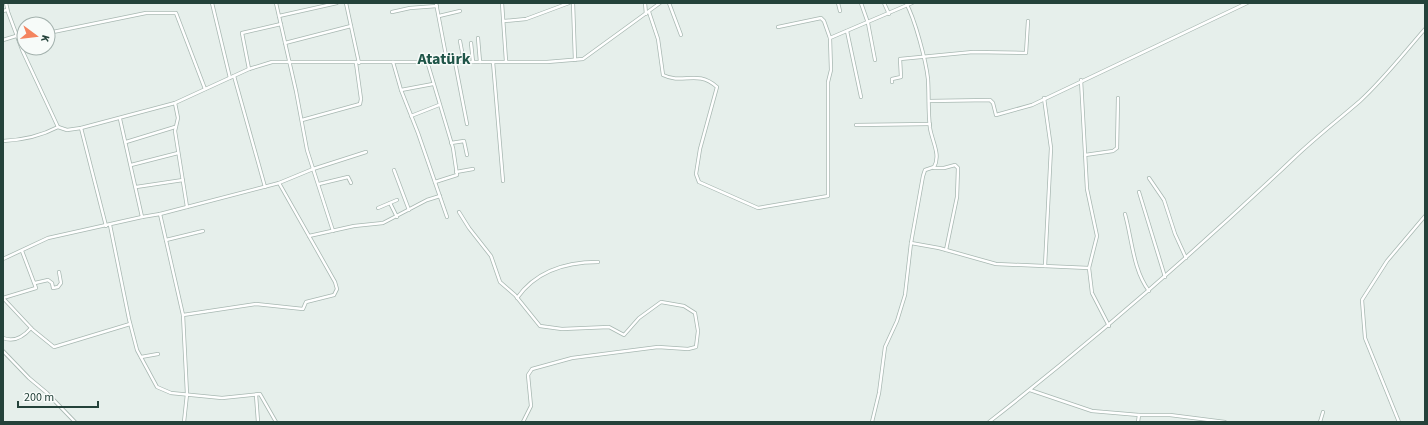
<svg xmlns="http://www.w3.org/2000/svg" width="1428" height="425" font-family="'Source Sans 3',sans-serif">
	<rect width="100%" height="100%" fill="#e6efeb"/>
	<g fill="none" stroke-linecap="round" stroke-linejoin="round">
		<defs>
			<g id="minor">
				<polyline points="6,3 8,12 23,52 58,127 67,130 81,128 175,103 249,69 272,62 547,62 583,59 660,3"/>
				<polyline points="212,3 230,78"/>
				<polyline points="276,3 296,91 307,150 333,231"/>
				<polyline points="346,3 359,63"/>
				<polyline points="436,3 447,61"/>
				<polyline points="502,3 506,61"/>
				<polyline points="573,3 575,60"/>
				<polyline points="645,3 646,14"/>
				<polyline points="669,3 681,35"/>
				<polyline points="838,3 840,11"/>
				<polyline points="861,3 868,23 875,60"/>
				<polyline points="884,3 889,14"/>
				<polyline points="3,11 7,10"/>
				<polyline points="392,12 410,8 437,6"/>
				<path d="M649,12l9,27 5,36c20,10 34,-6 54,12l-17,62 -4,25 3,8 59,26 70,-12v-114l3,-12 -1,-32 82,-35"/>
				<polyline points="279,16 337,3"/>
				<polyline points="439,16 460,11"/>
				<polyline points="504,21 526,19 569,3"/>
				<polyline points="778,27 821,18 824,21 830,38"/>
				<polyline points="847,31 861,97"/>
				<polyline points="48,33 146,13 176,13 205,89"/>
				<polyline points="478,38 480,62"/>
				<polyline points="3,40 16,36 24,37"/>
				<polyline points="460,41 464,62"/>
				<polyline points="285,43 351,26"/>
				<polyline points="471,43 473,62"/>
				<polyline points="427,61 453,148 457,175 435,182"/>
				<polyline points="393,62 401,90 418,133 447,217"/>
				<polyline points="455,62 467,124"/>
				<polyline points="493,62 503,181"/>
				<polyline points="249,69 242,33 281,24"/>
				<polyline points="234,76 265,187"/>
				<polyline points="1081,80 1087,189 1097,236 1089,268"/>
				<polyline points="892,82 892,79 901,77 900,59 973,52 1026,53 1028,21"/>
				<polyline points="401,90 433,84"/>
				<polyline points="1044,98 1051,148 1045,266"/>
				<polyline points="929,101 990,100 993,103 996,115 1032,105 1247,3"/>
				<polyline points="175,103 178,118 175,131 187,207"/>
				<polyline points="411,116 439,105"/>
				<polyline points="120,119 142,217 160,214 183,315 187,394 184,422"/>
				<polyline points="302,120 360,104 361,99 356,63"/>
				<polyline points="856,125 930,124"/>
				<polyline points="81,128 106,226"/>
				<path d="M3,141c20,-1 38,-5 55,-14"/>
				<polyline points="126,142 175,127"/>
				<polyline points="451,143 464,141 467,155"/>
				<polyline points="1085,155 1113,151 1117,148 1118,98"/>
				<polyline points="131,165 178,153"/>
				<polyline points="934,168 944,168 955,165 958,168 957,197 946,250"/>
				<polyline points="394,170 409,210"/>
				<polyline points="456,172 473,169"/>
				<polyline points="1149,178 1164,200 1175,234 1186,258"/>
				<polyline points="279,183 313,169 366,152"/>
				<polyline points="319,184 348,177 351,183"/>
				<polyline points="136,187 183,180"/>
				<polyline points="1139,192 1165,277"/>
				<polyline points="390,203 397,217"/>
				<polyline points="378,208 397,200"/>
				<polyline points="459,212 469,228 491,256 500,282 515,295 540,326 562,329 609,327 624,335 639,318 661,302 684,306 695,313 698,331 696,347 688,349 658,347 572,358 532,369 528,375 531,406 523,422"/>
				<polyline points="160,214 279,183 335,282 337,289 334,295 306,302 303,309 256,304 183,315"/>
				<path d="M1125,214c7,25 8,56 24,77"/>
				<polyline points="110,225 129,319 137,350 157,387 171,393 222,398 260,394 276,422"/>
				<polyline points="309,236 354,226 383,223 427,200 440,196"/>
				<polyline points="166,240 203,231"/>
				<polyline points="911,243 939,248 996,264 1089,268 1092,293 1109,326"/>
				<polyline points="3,259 48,238 142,217"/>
				<polyline points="35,283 48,280 52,283 53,288 58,287 61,283 59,272"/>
				<polyline points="3,298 33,330 54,347 130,324"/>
				<polyline points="3,298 36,288 22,251"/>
				<path d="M517,298c19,-27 49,-36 81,-36"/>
				<path d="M3,338c12,5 21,-2 28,-10"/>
				<polyline points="3,351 29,378 47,393 75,422"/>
				<polyline points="141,357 158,354"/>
				<polyline points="1030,390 1092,411 1139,415 1138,422"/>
				<polyline points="256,395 258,422"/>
				<polyline points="1139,415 1170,415 1225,422"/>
				<path d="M872,422l7,-29 6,-46 12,-26 8,-26 6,-52 12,-67 2,-6 9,-3c7,-12 -2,-26 -4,-39 -2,-16 -1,-32 -2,-49 -2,-18 -13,-60 -22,-76"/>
				<path d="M989,422c106,-83 207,-171 305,-264 21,-20 44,-38 66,-57 24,-22 44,-48 65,-72"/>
				<polyline points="1320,422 1323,412"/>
				<polyline points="1399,422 1365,338 1362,300 1387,261 1425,216"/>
			</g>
		</defs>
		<use href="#minor" stroke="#a8b8b2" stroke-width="4"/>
		<use href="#minor" stroke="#fff" stroke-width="2.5"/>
	</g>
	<g text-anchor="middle" stroke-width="3" stroke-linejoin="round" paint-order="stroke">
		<g font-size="16" font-weight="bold" fill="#1f5548" stroke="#f7fbf9">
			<text x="444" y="64">Atatürk</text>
		</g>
	</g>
	<rect width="1428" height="425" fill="none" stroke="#24423a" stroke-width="8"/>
	<g transform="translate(36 36) rotate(105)"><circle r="19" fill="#f7fbf9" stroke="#a3b1ad"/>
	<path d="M0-3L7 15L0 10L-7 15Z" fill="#f4845f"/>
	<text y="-6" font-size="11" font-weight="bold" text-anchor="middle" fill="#24423a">K</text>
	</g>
	<path d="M18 401v6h80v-6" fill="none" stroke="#24423a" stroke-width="2"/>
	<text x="24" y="401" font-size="12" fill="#24423a" stroke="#f7fbf9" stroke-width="3" paint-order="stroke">200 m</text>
</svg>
